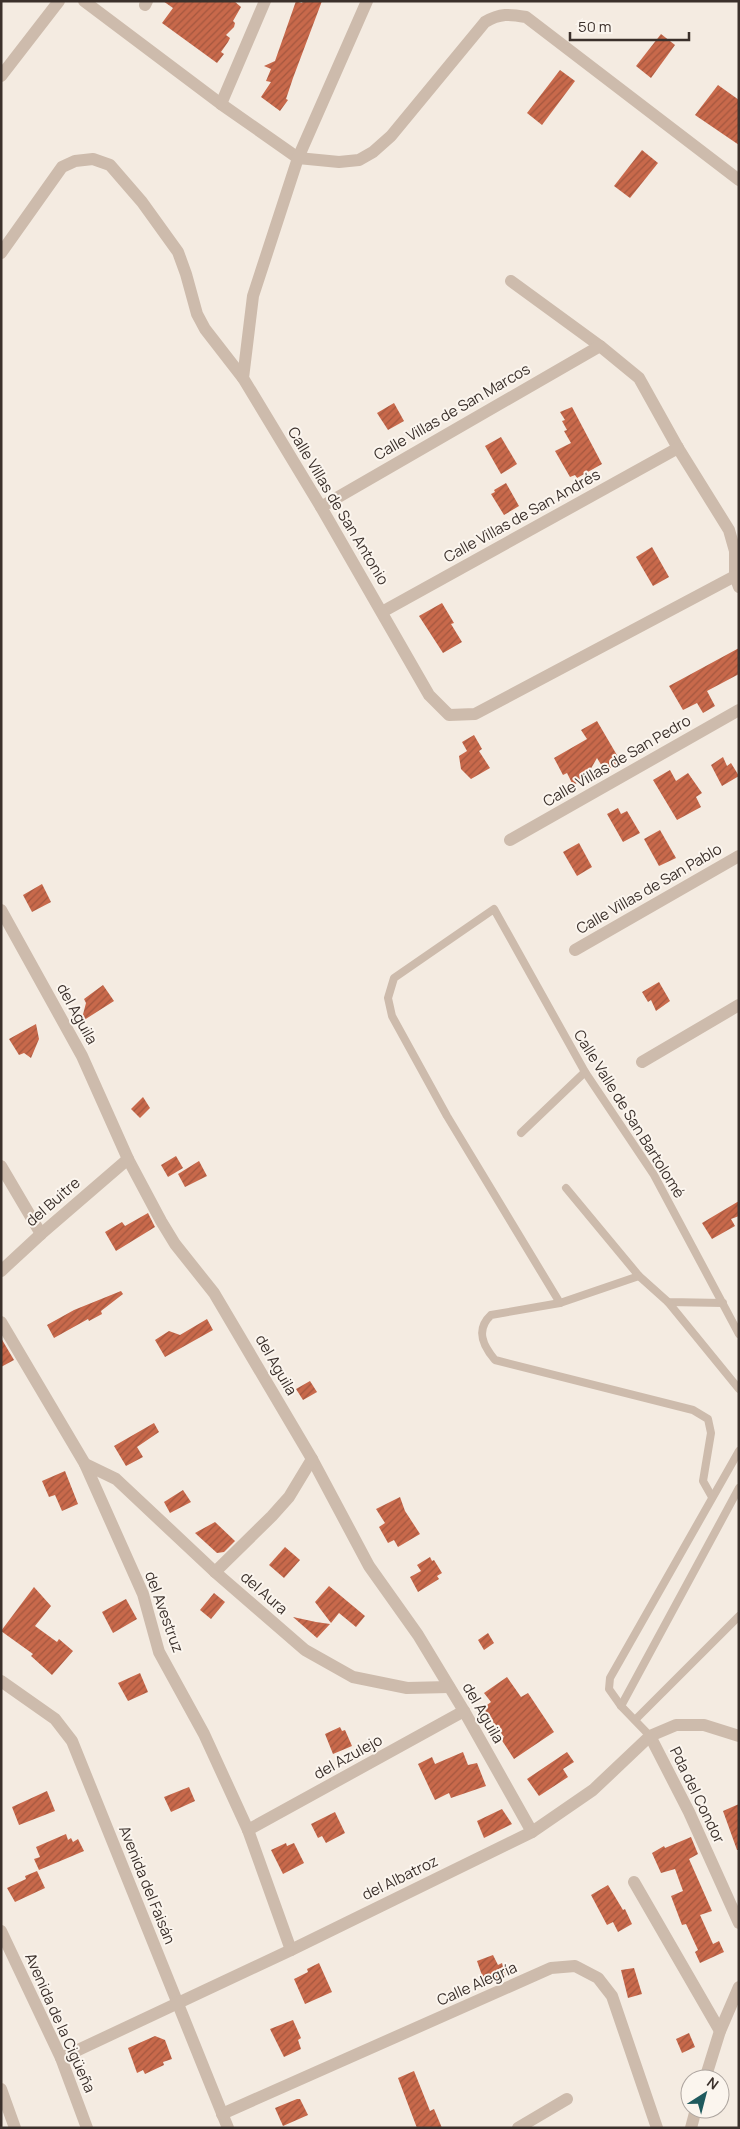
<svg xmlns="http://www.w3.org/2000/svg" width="740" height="2129" font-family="Manrope,sans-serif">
	<defs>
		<pattern id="building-hatch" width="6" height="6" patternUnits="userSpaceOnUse" patternTransform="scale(1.25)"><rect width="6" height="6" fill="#c8694b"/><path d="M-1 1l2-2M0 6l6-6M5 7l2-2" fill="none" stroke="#a4573f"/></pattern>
	</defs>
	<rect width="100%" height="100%" fill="#f4ebe1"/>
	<g fill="url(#building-hatch)">
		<polygon points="163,1 234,1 241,7 233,21 235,23 234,27 226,35 230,38 228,42 221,52 224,54 217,63 162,23 173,8"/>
		<polygon points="296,1 302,3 303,1 322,1 293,78 286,99 288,100 280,111 261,97 271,82 266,81 271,69 264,66 275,61"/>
		<polygon points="661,34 675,45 651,78 636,66"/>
		<polygon points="560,70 575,81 542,125 527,113"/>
		<polygon points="718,85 739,100 739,145 695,115"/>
		<polygon points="642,150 658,163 630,198 614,186"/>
		<polygon points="394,403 404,421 388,430 377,413"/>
		<polygon points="572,407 602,464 577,478 575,475 570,477 555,451 571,443 564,431 567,430 562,421 565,420 560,412"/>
		<polygon points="501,437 517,464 501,474 485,446"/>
		<polygon points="506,483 519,506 504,515 491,494 495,492 494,490"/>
		<polygon points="652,547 669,577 653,586 636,557"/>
		<polygon points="442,603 454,623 451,624 462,642 443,653 419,616"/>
		<polygon points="739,648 739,674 707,691 715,706 703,713 697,703 683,710 669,686"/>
		<polygon points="597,721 621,762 605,771 597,758 585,779 573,785 567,773 563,775 554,758 587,739 581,730"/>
		<polygon points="474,735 482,749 479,751 490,768 471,779 461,769 459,756 467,751 462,742"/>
		<polygon points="723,757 727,766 731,763 739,776 722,786 711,765"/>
		<polygon points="670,770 676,781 688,773 702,793 696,797 701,807 677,820 653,780"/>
		<polygon points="618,808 621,814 627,811 640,833 623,842 607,814"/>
		<polygon points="660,830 676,858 659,866 644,839"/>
		<polygon points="579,843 592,867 577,876 563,852"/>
		<polygon points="42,884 51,902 32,912 23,895"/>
		<polygon points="659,982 670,1001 656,1011 651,1000 648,1002 642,992"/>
		<polygon points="103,985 114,1001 81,1022 86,1003 84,999"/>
		<polygon points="36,1024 39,1039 31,1058 24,1053 19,1055 9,1039"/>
		<polygon points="143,1097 150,1108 140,1118 131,1109"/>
		<polygon points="176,1156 183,1168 168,1177 161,1165"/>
		<polygon points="199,1161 207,1176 185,1187 178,1174"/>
		<polygon points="739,1201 739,1216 731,1219 735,1226 712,1239 702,1223"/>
		<polygon points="148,1213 155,1227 116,1251 105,1232 122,1222 125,1226"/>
		<polygon points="121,1291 123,1294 101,1311 102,1314 89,1321 88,1319 54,1338 47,1325 74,1310"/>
		<polygon points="207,1319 213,1330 165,1357 155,1340 169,1331 180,1335"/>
		<polygon points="1,1338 14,1360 1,1367"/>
		<polygon points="310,1381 317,1392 303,1400 296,1389"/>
		<polygon points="154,1423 159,1432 137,1447 143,1457 126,1466 114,1446"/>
		<polygon points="65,1471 78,1504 62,1511 55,1495 49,1497 42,1481"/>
		<polygon points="183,1490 191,1502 170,1513 164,1502"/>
		<polygon points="400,1497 405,1511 420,1534 398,1547 394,1540 388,1543 379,1527 385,1523 376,1509"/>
		<polygon points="215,1522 235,1541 224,1552 217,1553 195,1533"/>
		<polygon points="285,1547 300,1560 284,1578 269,1565"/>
		<polygon points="430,1557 432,1561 434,1560 442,1573 437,1576 439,1579 418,1592 410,1577 421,1571 417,1565"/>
		<polygon points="329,1586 365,1616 356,1627 339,1613 331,1623 315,1602"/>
		<polygon points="34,1587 51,1606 35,1626 57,1642 59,1639 73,1651 52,1675 31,1656 33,1654 1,1631"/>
		<polygon points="214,1593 225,1602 211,1619 200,1610"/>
		<polygon points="126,1599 137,1619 113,1633 102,1612"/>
		<polygon points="293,1617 316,1622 330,1624 317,1638"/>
		<polygon points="488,1633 494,1643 484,1650 478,1640"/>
		<polygon points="140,1673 148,1692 128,1701 118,1683"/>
		<polygon points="507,1677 521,1697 528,1693 554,1732 514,1759 501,1739 504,1737 483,1708 491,1702 484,1693"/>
		<polygon points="340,1727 342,1731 345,1730 352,1746 333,1754 325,1734"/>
		<polygon points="463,1752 468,1765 477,1763 486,1786 451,1798 449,1793 435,1800 418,1764 432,1757 435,1764"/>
		<polygon points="567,1752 574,1762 563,1769 568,1777 539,1796 527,1779"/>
		<polygon points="189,1787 195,1801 171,1812 164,1797"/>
		<polygon points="47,1791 55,1811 19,1825 12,1807"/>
		<polygon points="739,1804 739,1850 737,1850 723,1811"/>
		<polygon points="502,1809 512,1824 484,1838 477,1821"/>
		<polygon points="335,1812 345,1833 326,1843 322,1836 318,1838 311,1824"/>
		<polygon points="66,1834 68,1840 71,1838 73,1842 78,1839 84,1851 39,1870 34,1859 40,1857 36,1847"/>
		<polygon points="691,1837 698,1854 689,1859 712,1911 700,1915 713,1944 719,1941 724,1952 700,1963 695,1952 698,1950 686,1924 682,1925 671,1896 683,1891 675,1869 661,1873 652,1853 664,1846 665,1848"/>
		<polygon points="286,1843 287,1846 294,1843 304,1863 283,1874 271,1850"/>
		<polygon points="37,1871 45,1888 15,1902 7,1888 26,1879 25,1876"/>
		<polygon points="608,1885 623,1910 625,1909 632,1924 618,1932 613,1922 607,1925 591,1895"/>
		<polygon points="493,1955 498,1965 502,1963 506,1976 485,1984 477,1961"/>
		<polygon points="319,1963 332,1992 305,2004 294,1979 308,1972 307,1969"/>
		<polygon points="634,1968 642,1994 628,1998 621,1970"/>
		<polygon points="293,2020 301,2038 298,2040 301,2049 284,2057 270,2029"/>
		<polygon points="689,2033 695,2047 682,2053 676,2039"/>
		<polygon points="155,2036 165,2040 172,2059 163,2062 164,2065 145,2074 143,2070 137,2073 128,2048"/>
		<polygon points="414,2071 430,2111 434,2109 442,2128 417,2128 398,2078"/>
		<polygon points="297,2099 300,2099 308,2115 283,2126 275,2108"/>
	</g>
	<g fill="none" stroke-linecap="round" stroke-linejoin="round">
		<g stroke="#cdbbac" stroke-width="8">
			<polyline points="521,1133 585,1072"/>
			<polyline points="566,1188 639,1276 668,1302 723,1303"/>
			<polyline points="639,1276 560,1303 447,1116 392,1016 388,998 394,978 494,909 585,1072 654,1175 739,1334"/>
			<polyline points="668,1302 739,1389"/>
			<path d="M560,1303l-69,12c-16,15 -8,31 4,45l198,50 15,9 3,14 -8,48 9,16"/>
			<polyline points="621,1706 739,1488"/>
			<polyline points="635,1720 739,1616"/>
			<polyline points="650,1736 621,1706 609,1689 610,1678 739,1451"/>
		</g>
		<g stroke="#cdbbac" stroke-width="12">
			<path d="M84,1l137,103 77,54 41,4 20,-2 14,-8 18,-16 94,-114c15,-9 25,-8 41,-5l213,163"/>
			<polyline points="145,5 147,1"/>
			<polyline points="1,76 59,1"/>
			<polyline points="221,104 265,1"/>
			<polyline points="1,253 62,167 75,161 93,159 110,165 142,202 178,252 186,274 197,314 205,329 243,378"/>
			<polyline points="511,281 600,346 639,378 678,448 729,530 735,551 735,576 739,587"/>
			<polyline points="321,507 600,346"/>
			<polyline points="382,612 678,448"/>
			<polyline points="510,840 739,710"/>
			<polyline points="1,910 82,1056 128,1159 161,1221 175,1244 214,1293 312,1459 369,1566 418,1635 464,1711 532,1832"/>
			<polyline points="575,950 739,856"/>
			<polyline points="642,1062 739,1005"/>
			<polyline points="1,1166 41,1234"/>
			<polyline points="1,1271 41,1234 128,1159"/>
			<polyline points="1,1322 85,1464 143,1594 159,1652 204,1734 248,1830 291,1950"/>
			<polyline points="85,1464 116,1479 215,1572 305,1650 353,1677 407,1688 449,1687"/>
			<polyline points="215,1572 272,1516 289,1497 312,1459"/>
			<polyline points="1,1681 55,1719 72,1741 228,2128"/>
			<polyline points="650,1736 689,1812 739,1923"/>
			<polyline points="248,1830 464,1711"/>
			<polyline points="634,1882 720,2031"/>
			<polyline points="1,1931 61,2058 87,2128"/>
			<polyline points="61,2058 291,1950 532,1832 593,1790 650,1736 676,1725 704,1725 739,1736"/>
			<polyline points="705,2079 720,2031 739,1987"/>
			<polyline points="222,2114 551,1968 575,1966 598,1978 612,1996 657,2128"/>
			<polyline points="518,2128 567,2099"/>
			<polyline points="691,2128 696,2109"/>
		</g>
		<g stroke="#cdbbac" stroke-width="12">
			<polyline points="367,1 298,158 253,296 243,378 321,507 429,695 449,715 475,714 735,576"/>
			<polyline points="1,2089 15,2128"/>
		</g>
	</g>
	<g text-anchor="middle" stroke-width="4" stroke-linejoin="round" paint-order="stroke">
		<g font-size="15" fill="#3b302b" stroke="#fbf5ee">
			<text transform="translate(452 412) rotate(-30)" y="5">Calle Villas de San Marcos</text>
			<text transform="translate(338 506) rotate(59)" y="5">Calle Villas de San Antonio</text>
			<text transform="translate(522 516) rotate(-29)" y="5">Calle Villas de San Andrés</text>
			<text transform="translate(617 761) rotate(-30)" y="5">Calle Villas de San Pedro</text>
			<text transform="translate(649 889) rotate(-30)" y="5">Calle Villas de San Pablo</text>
			<text transform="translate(77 1014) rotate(61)" y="5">del Aguila</text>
			<text transform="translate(629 1114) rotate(58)" y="5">Calle Valle de San Bartolomé</text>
			<text transform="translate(53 1202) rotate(-41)" y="5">del Buitre</text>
			<text transform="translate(276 1365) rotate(60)" y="5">del Aguila</text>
			<text transform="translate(264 1593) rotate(41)" y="5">del Aura</text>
			<text transform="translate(164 1612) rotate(70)" y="5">del Avestruz</text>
			<text transform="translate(483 1713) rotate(60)" y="5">del Aguila</text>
			<text transform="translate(348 1757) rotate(-29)" y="5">del Azulejo</text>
			<text transform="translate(697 1795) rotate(64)" y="5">Pda del Condor</text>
			<text transform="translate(400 1878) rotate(-26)" y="5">del Albatroz</text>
			<text transform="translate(147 1885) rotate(68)" y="5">Avenida del Faisán</text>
			<text transform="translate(477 1984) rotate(-24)" y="5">Calle Alegría</text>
			<text transform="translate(60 2023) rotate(66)" y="5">Avenida de la Cigüeña</text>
		</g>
	</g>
	<rect width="740" height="2129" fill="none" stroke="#3b302b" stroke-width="5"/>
	<g transform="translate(705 2094) rotate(36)"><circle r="24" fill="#fbf5ee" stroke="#aea6a0"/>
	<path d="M0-4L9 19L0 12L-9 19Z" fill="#1f5a5e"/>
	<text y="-8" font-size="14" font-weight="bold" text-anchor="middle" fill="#3b302b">N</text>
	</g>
	<path d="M570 32v8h119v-8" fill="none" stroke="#3b302b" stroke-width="2.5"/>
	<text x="578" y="32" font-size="15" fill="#3b302b" stroke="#fbf5ee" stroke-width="4" paint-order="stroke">50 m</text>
</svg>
